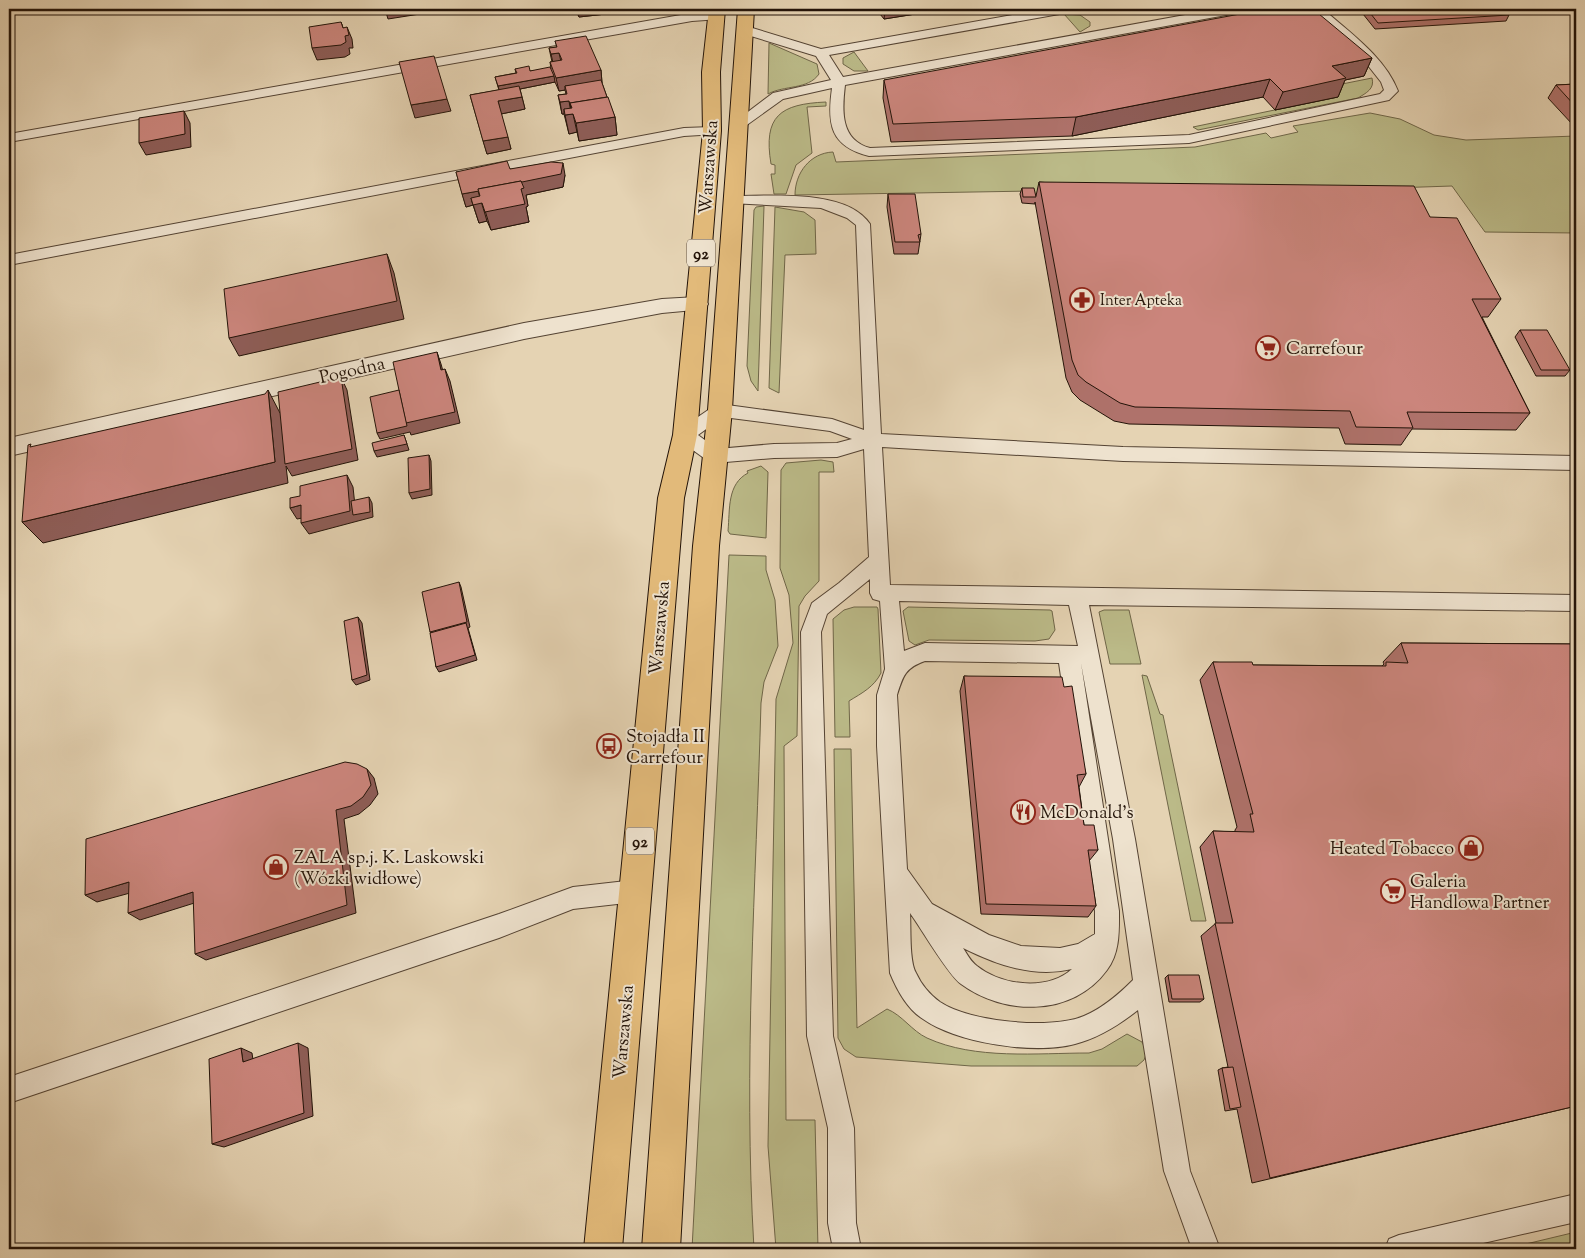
<svg xmlns="http://www.w3.org/2000/svg" width="1585" height="1258" font-family="'Sorts Mill Goudy',serif">
	<rect width="100%" height="100%" fill="#e5d3b3"/>
	<filter id="stains"><feTurbulence type="fractalNoise" baseFrequency=".004" numOctaves="4"/><feColorMatrix values="0 0 0 0 .2 0 0 0 0 .09 0 0 0 0 .02 0 0 0 .5 -.17"/></filter>
	<radialGradient id="worn" r=".72"><stop offset=".6" stop-color="#630" stop-opacity="0"/><stop offset="1" stop-color="#630" stop-opacity=".3"/></radialGradient>
	<g fill="#bbba88" stroke="#6f6648">
		<polygon points="1064,14 1080,15 1090,22 1090,26 1080,32"/>
		<path d="M769,43l48,21 2,10c-11,16 -35,11 -51,20z"/>
		<polygon points="854,52 868,71 854,71 843,64 843,58"/>
		<path d="M1372,78c3,11 -6,15 -14,20l-160,32 -5,-3 144,-30 -10,-10z"/>
		<path d="M826,102v4l-19,1 5,46 -16,12 -10,29h-12l-3,-20h4v-9l-4,-1c-8,-48 9,-60 55,-62z"/>
		<path d="M1370,113l30,6 34,16 32,5 110,-4v97l-91,-1 -33,-46 -417,14 -2,-9 -238,4c0,-22 15,-42 38,-43l3,10 359,-15 71,-14 5,5 27,-6 -5,-6z"/>
		<polygon points="764,206 758,391 751,381 747,366 754,210 756,207"/>
		<polygon points="775,207 804,212 815,220 816,254 785,255 779,393 769,388"/>
		<polygon points="821,460 833,462 834,472 819,472 819,581 805,596 799,606 797,736 784,746 786,1120 815,1120 818,1249 776,1249 768,1146 776,699 793,643 789,595 780,568 781,470 786,463"/>
		<path d="M761,466l7,6 -2,66 -36,-4 -2,-3c2,-22 -1,-47 20,-58l-1,-2z"/>
		<path d="M729,555l37,1v14l9,30 3,46 -14,36 -3,21c-5,182 -18,364 -7,546h-62z"/>
		<path d="M854,607h23l1,2 3,64c-7,14 -19,20 -32,28l1,36h-15l-2,-118 11,-9z"/>
		<polygon points="908,607 1050,610 1052,611 1055,630 1049,639 1035,641 929,640 915,645 909,641 903,611"/>
		<polygon points="1104,610 1129,610 1141,664 1110,664 1099,612"/>
		<polygon points="1142,675 1147,676 1160,714 1163,715 1206,921 1191,921"/>
		<path d="M834,749h17l6,279 30,-19c15,6 25,22 40,29 48,22 110,15 162,15l13,-4 25,-15 15,8 5,10 -3,8 -7,6h-166l-115,-9 -12,-8 -6,-11z"/>
		<polygon points="1576,1232 1576,1249 1505,1249"/>
	</g>
	<g fill="none" stroke-linecap="round" stroke-linejoin="round">
		<defs>
			<g id="lane">
				<path d="M1046,9h25l-6,4 -236,42 14,22 375,-68h25l-6,4 -392,72c-3,25 -5,55 25,63l319,-13 191,-41 4,-4 -3,-8 -15,-19 -56,-54h13c26,23 62,48 75,82l-9,9 -200,43 -320,13c-39,-10 -42,-32 -37,-68l-49,11 -39,28 -5,1 -7,-4 41,-31 58,-13 -15,-24 -75,-23 -2,-3 2,-3h8l72,22z"/>
				<polygon points="716,12 720,13 722,16 720,19 692,21 9,142 9,134 692,13"/>
				<polygon points="712,127 719,131 717,134 684,136 9,265 9,255 684,128"/>
				<path d="M735,196c37,0 112,-7 135,28l11,210 242,13 453,9v14l-453,-9 -241,-14 8,138 686,10v16l-487,-6 46,234 55,332 30,78h-28l-28,-78 -26,-161c-19,15 -40,28 -63,34 -41,11 -118,-1 -152,-25 -16,-10 -26,-29 -33,-46l-13,-227v-51l8,-26 -5,-68 -7,-2 -3,-6v-14l-43,35 -6,18 12,404 21,92 2,95 5,26h-28l-5,-26v-95l-21,-92 -6,-404 11,-29 27,-20 30,-26 -5,-108 -27,8 -63,1 -60,5 -6,-2 -29,-21 -3,-5 3,-5 35,-24 6,-2 112,15 32,11 -8,-205 -9,-7 -26,-10 -91,-5 -2,-3zM723,417l107,14 22,8 -15,4 -63,1 -57,5 -19,-14zM899,601l170,4 9,41 -153,-3 -21,8zM925,661l134,2 36,248v23l-17,10 -18,4 -39,-2 -32,-11 -57,-31 -25,-35 -10,-174c6,-19 8,-27 28,-34zM1081,663l32,176 20,141c-14,14 -30,28 -49,36 -33,14 -114,6 -144,-14 -10,-7 -19,-18 -24,-29 -7,-12 -5,-46 -6,-60 11,15 38,62 51,71 43,32 112,33 146,-14 13,-17 12,-39 12,-59zM963,948c34,17 71,30 109,21 -24,22 -70,17 -95,-3 -6,-4 -10,-12 -14,-18z"/>
				<polygon points="635,880 643,883 647,891 643,899 635,902 573,909 499,938 9,1103 9,1077 499,914 573,887"/>
				<polygon points="1576,1194 1576,1222 1457,1249 1385,1249 1389,1239 1399,1235"/>
			</g>
			<polygon id="street" points="697,297 705,299 708,304 705,309 662,313 524,339 9,456 9,438 524,323 662,299"/>
			<g id="primary">
				<polygon points="709,9 725,9 720,72 721,131 697,435 684,498 622,1249 584,1249 658,498 673,435 703,131 702,72"/>
				<polygon points="738,9 754,9 732,410 719,546 680,1249 642,1249 693,546 708,410"/>
			</g>
		</defs>
		<use href="#lane" stroke="#544333" stroke-width="2"/>
		<use href="#street" stroke="#544333" stroke-width="2"/>
		<use href="#primary" stroke="#231308" stroke-width="2"/>
		<use href="#lane" fill="#eee2ce" fill-rule="evenodd"/>
		<use href="#street" fill="#eee2ce" fill-rule="evenodd"/>
		<use href="#primary" fill="#e2ba7a" fill-rule="evenodd"/>
	</g>
	<g fill="#af726b" stroke="#231308">
		<polygon points="575,9 612,9 612,12 606,14 579,17"/>
		<polygon points="876,9 947,9 884,19"/>
		<polygon points="1359,9 1503,9 1509,15 1506,21 1375,29"/>
		<polygon points="555,41 601,70 602,83 607,97 615,117 617,135 579,141 577,132 569,134 564,114 562,114 558,95 566,94 565,90 559,91 555,82 520,89 525,109 501,114 511,149 487,154 470,95 499,90 495,77 516,73 515,69 530,71 551,69 550,62 552,62 549,48 557,47"/>
		<polygon points="1372,58 1364,76 1345,80 1338,97 1275,110 1263,97 1072,136 891,142 883,98 884,80"/>
		<polygon points="1576,84 1576,125 1573,125 1548,98 1556,85"/>
		<polygon points="510,169 565,175 563,187 526,195 528,206 526,207 529,222 491,230 487,221 479,223 473,205 466,207 456,172"/>
		<polygon points="1039,182 1430,217 1501,299 1488,317 1482,317 1530,413 1516,430 1412,429 1401,445 1345,444 1339,428 1129,424 1114,421 1080,400 1072,392 1066,378 1035,202 1035,204 1022,203 1020,194 1022,188 1036,196"/>
		<polygon points="888,194 921,234 918,254 894,254 887,207"/>
		<polygon points="1520,330 1570,370 1565,376 1536,376 1515,337"/>
		<polygon points="1401,643 1576,644 1576,1106 1252,1183 1237,1109 1225,1111 1218,1070 1222,1068 1228,1067 1201,936 1216,923 1200,847 1213,831 1235,832 1235,830 1237,827 1200,680 1213,662 1253,665 1382,666 1384,664 1383,662"/>
		<polygon points="964,676 1064,687 1086,774 1079,787 1084,825 1098,850 1089,861 1096,906 1088,917 981,914 960,691"/>
		<polygon points="1168,975 1204,999 1200,1002 1169,1002 1165,978"/>
	</g>
	<g fill="#8e5d57" stroke="#231308">
		<polygon points="385,9 452,9 388,19"/>
		<polygon points="486,9 525,9 487,13"/>
		<polygon points="577,9 612,9 612,12 606,14 579,17"/>
		<polygon points="885,9 947,9 884,19"/>
		<polygon points="341,22 346,36 347,27 352,39 353,48 349,48 350,54 345,57 317,60 312,48 343,28"/>
		<polygon points="559,53 562,66 554,67 551,54"/>
		<polygon points="1372,58 1364,76 1345,80 1338,97 1275,110 1283,92 1332,66"/>
		<polygon points="601,70 602,83 565,86 565,90 559,91 556,78"/>
		<polygon points="554,76 555,82 500,93 498,86"/>
		<polygon points="1270,79 1263,97 1072,136 1076,117"/>
		<polygon points="522,97 525,109 501,114 498,101"/>
		<polygon points="447,99 451,111 415,118 411,105"/>
		<polygon points="569,101 571,113 564,109 564,114 562,114 560,102"/>
		<polygon points="184,111 190,123 191,147 146,155 139,143"/>
		<polygon points="573,114 577,132 569,134 565,115"/>
		<polygon points="615,117 617,135 579,141 576,123"/>
		<polygon points="508,137 511,149 487,154 483,141"/>
		<polygon points="563,163 565,175 563,187 526,195 528,206 526,207 529,222 491,230 479,191"/>
		<polygon points="478,191 487,221 479,223 471,198 473,205 466,207 462,194"/>
		<polygon points="387,254 394,273 404,319 239,356 229,338"/>
		<polygon points="437,352 441,364 446,382 441,370"/>
		<polygon points="445,369 450,381 460,423 411,435 410,432 380,439 377,433 406,423"/>
		<polygon points="341,377 347,390 358,460 292,476 286,466 288,483 43,543 22,522 275,462 268,390 280,413"/>
		<polygon points="404,435 409,450 377,457 374,451"/>
		<polygon points="429,455 431,461 432,495 412,499 409,493"/>
		<polygon points="347,475 353,487 356,515 369,497 372,503 373,517 309,534 301,523"/>
		<polygon points="301,505 308,517 297,519 290,508"/>
		<polygon points="459,582 461,587 470,627 468,628 477,660 439,672 436,667 433,637 430,632"/>
		<polygon points="358,617 362,623 370,680 356,685 352,680"/>
		<polygon points="367,769 374,778 378,794 370,805 359,814 344,819 356,913 206,960 195,954 336,810"/>
		<polygon points="129,882 141,890 97,902 85,895"/>
		<polygon points="193,892 204,900 140,920 128,913"/>
		<polygon points="298,1043 308,1048 313,1116 224,1147 212,1144"/>
		<polygon points="241,1048 252,1053 254,1067 243,1062"/>
	</g>
	<g fill="#cb857c" stroke="#231308">
		<polygon points="1267,9 1313,9 1372,58 1332,66 1346,78 1283,92 1270,79 1076,117 893,124 884,80"/>
		<polygon points="1367,9 1503,9 1509,15 1378,23"/>
		<polygon points="341,22 343,28 347,27 349,35 345,36 346,42 341,45 312,48 309,27"/>
		<polygon points="586,36 601,70 556,78 550,62 562,60 559,53 551,54 549,48 557,47 555,41"/>
		<polygon points="434,56 447,99 411,105 399,62"/>
		<polygon points="529,66 530,71 550,67 554,76 498,86 495,77 517,73 515,69"/>
		<polygon points="601,80 607,97 570,103 571,108 569,101 560,102 558,95 567,94 565,86"/>
		<polygon points="1576,84 1576,107 1556,85"/>
		<polygon points="519,86 522,97 498,101 508,137 483,141 470,95"/>
		<polygon points="608,97 615,117 576,123 573,114 565,115 564,109 572,108 570,103"/>
		<polygon points="184,111 185,134 139,143 139,118"/>
		<polygon points="507,161 510,169 551,162 563,163 561,174 522,182 521,181 478,189 479,191 462,194 456,172"/>
		<polygon points="521,181 524,188 521,189 525,204 485,212 482,203 473,205 471,198 480,196 478,189"/>
		<polygon points="1039,182 1414,186 1430,217 1457,218 1501,299 1472,299 1530,413 1407,412 1413,428 1356,427 1350,411 1135,407 1120,403 1086,382 1078,375 1072,360"/>
		<polygon points="1022,188 1034,188 1036,197 1023,197"/>
		<polygon points="888,194 915,194 921,234 918,235 920,242 895,242"/>
		<polygon points="387,254 397,301 229,338 224,289"/>
		<polygon points="1520,330 1547,330 1570,370 1541,370"/>
		<polygon points="437,352 441,370 445,369 455,412 406,423 393,362"/>
		<polygon points="341,377 352,449 285,464 278,392"/>
		<polygon points="268,390 275,462 22,522 28,445 31,444 30,447 265,394"/>
		<polygon points="399,390 407,426 377,433 370,397"/>
		<polygon points="404,435 407,444 374,451 372,443"/>
		<polygon points="429,455 430,489 409,493 408,458"/>
		<polygon points="347,475 350,511 301,523 301,505 290,508 290,498 300,496 300,486"/>
		<polygon points="369,497 370,512 353,515 351,501"/>
		<polygon points="459,582 467,622 430,632 422,592"/>
		<polygon points="358,617 367,675 352,680 344,621"/>
		<polygon points="466,623 475,655 436,667 430,633"/>
		<polygon points="1401,643 1576,644 1576,1106 1270,1178 1215,923 1233,923 1213,831 1254,832 1250,814 1253,814 1213,662 1252,662 1253,665 1386,666 1386,662 1408,663"/>
		<polygon points="964,676 1062,677 1064,687 1072,686 1086,774 1077,775 1084,825 1094,825 1098,850 1088,850 1096,906 986,904"/>
		<polygon points="345,762 357,764 367,769 371,785 363,797 351,806 336,810 347,905 195,954 193,892 128,913 129,882 85,895 86,839"/>
		<polygon points="1168,975 1199,975 1204,999 1172,999"/>
		<polygon points="298,1043 304,1113 212,1144 209,1059 241,1048 243,1062"/>
		<polygon points="1233,1067 1241,1107 1230,1109 1222,1068"/>
	</g>
	<defs>
		<symbol id="pharmacy-ring" viewBox="-11 -11 22 22"><circle r="9.5" fill="#eee2ce" stroke="#8f2418" stroke-width="1.5"/><path d="M-2-6h4v4h4v4h-4v4h-4v-4h-4v-4h4Z" fill="#8f2418"/></symbol>
		<symbol id="supermarket-ring" viewBox="-11 -11 22 22"><circle r="9.5" fill="#eee2ce" stroke="#8f2418" stroke-width="1.5"/><path d="M-6-5.5h2.5l.6 2H6L4.5 2H-2.5L-4.4-4H-6ZM-1.5 3.2a1.3 1.3 0 1 0 .1 0ZM3 3.2a1.3 1.3 0 1 0 .1 0Z" fill="#8f2418"/></symbol>
		<symbol id="bus-ring" viewBox="-11 -11 22 22"><circle r="9.5" fill="#eee2ce" stroke="#8f2418" stroke-width="1.5"/><path d="M-5-6H5V4H4V6H2V4H-2V6H-4V4H-5ZM-3.5-4V0h7V-4ZM-3.5 1.2v1.5H-2V1.2ZM2 1.2v1.5H3.5V1.2Z" fill="#8f2418"/></symbol>
		<symbol id="restaurant-ring" viewBox="-11 -11 22 22"><circle r="9.5" fill="#eee2ce" stroke="#8f2418" stroke-width="1.5"/><path d="M-5-6h1v4h1v-4h1v4h1v-4h1v5L-1.5 .5V6h-2V.5L-5-1ZM5-6V6H3V1.5H1.5Q1.5-4 5-6Z" fill="#8f2418"/></symbol>
		<symbol id="shop-ring" viewBox="-11 -11 22 22"><circle r="9.5" fill="#eee2ce" stroke="#8f2418" stroke-width="1.5"/><path d="M-5-2.5h2.3a2.7 3.5 0 0 1 5.4 0H5L5.5 6h-11ZM-1.5-2.5h3a1.5 2.3 0 0 0-3 0Z" fill="#8f2418"/></symbol>
	</defs>
	<g fill-rule="evenodd">
		<use href="#pharmacy-ring" x="1068" y="286" width="28" height="28"/>
		<use href="#supermarket-ring" x="1254" y="334" width="28" height="28"/>
		<use href="#bus-ring" x="595" y="732" width="28" height="28"/>
		<use href="#restaurant-ring" x="1009" y="798" width="28" height="28"/>
		<use href="#shop-ring" x="1457" y="834" width="28" height="28"/>
		<use href="#shop-ring" x="262" y="853" width="28" height="28"/>
		<use href="#supermarket-ring" x="1379" y="877" width="28" height="28"/>
	</g>
	<g text-anchor="middle" stroke-width="4" stroke-linejoin="round" paint-order="stroke">
		<g font-size="15" fill="#231308" stroke="#eee2ce" text-anchor="start">
			<text x="1100" y="305">Inter Apteka</text>
		</g>
		<g fill="#eee2ce" stroke="#605143" stroke-width="1">
			<rect x="687" y="239.5" width="28" height="27" rx="4"/>
			<rect x="626" y="827.5" width="28" height="27" rx="4"/>
		</g>
		<g font-size="16" font-weight="bold" fill="#231308">
			<text x="701" y="259">92</text>
			<text x="640" y="847">92</text>
		</g>
		<g font-size="18" fill="#231308" stroke="#eee2ce">
			<text transform="translate(708 167) rotate(-86)" y="6">Warszawska</text>
			<text transform="translate(352 370) rotate(-13)" y="6">Pogodna</text>
			<text transform="translate(659 628) rotate(-85)" y="6">Warszawska</text>
			<text transform="translate(623 1032) rotate(-85)" y="6">Warszawska</text>
		</g>
		<g font-size="18" fill="#231308" stroke="#eee2ce" text-anchor="start">
			<text x="1286" y="354">Carrefour</text>
			<text x="626" y="742">Stojadła II<tspan x="626" dy="21">Carrefour</tspan></text>
			<text x="1040" y="818">McDonald's</text>
			<text x="1454" y="854" text-anchor="end">Heated Tobacco</text>
			<text x="294" y="863">ZALA sp.j. K. Laskowski<tspan x="294" dy="21">(Wózki widłowe)</tspan></text>
			<text x="1410" y="887">Galeria<tspan x="1410" dy="21">Handlowa Partner</tspan></text>
		</g>
	</g>
	<rect width="1585" height="1258" fill="none" stroke="#e5d3b3" stroke-width="30"/>
	<rect x="10" y="10" width="1565" height="1238" fill="none" stroke="#231308" stroke-width="2.5"/>
	<rect x="15" y="15" width="1555" height="1228" fill="none" stroke="#231308"/>
	<rect width="100%" height="100%" filter="url(#stains)"/>
	<rect width="100%" height="100%" fill="url(#worn)"/>
</svg>
